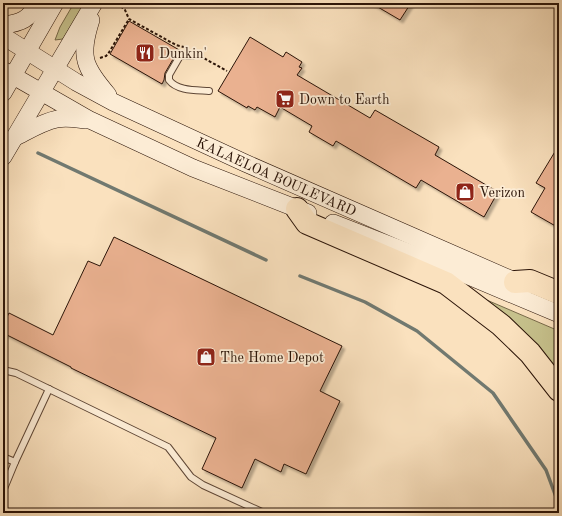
<svg xmlns="http://www.w3.org/2000/svg" width="562" height="516" font-family="'Old Standard TT',serif">
	<defs>
		<filter id="shadow"><feDropShadow dx="3" dy="3" stdDeviation="1" flood-color="#0004"/></filter>
	</defs>
	<rect width="100%" height="100%" fill="#fae1be"/>
	<filter id="stains"><feTurbulence type="fractalNoise" baseFrequency=".005" numOctaves="4"/><feColorMatrix values="0 0 0 0 .2 0 0 0 0 .09 0 0 0 0 .02 0 0 0 .5 -.17"/></filter>
	<radialGradient id="worn" r=".72"><stop offset=".6" stop-color="#630" stop-opacity="0"/><stop offset="1" stop-color="#630" stop-opacity=".3"/></radialGradient>
	<g fill="#c6c18c" stroke="#786a4a">
		<polygon points="74,3 85,3 63,39 55,40 60,27"/>
		<polygon points="468,292 559,331 559,386"/>
	</g>
	<g fill="none" stroke-linecap="round" stroke-linejoin="round">
		<g stroke="#717970" stroke-width="3.5">
			<polyline points="38,153 266,260"/>
			<polyline points="300,276 365,302 417,331 493,393 546,470 559,505"/>
		</g>
	</g>
	<g fill="#eab190" stroke="#2b1408" filter="url(#shadow)">
		<polygon points="371,3 411,3 400,20"/>
		<polygon points="129,21 181,51 176,54 165,73 164,80 162,84 110,54"/>
		<polygon points="250,37 283,57 286,52 302,62 299,67 302,68 297,75 370,118 375,110 439,147 435,155 498,192 484,217 421,180 416,188 336,141 333,146 309,132 312,126 280,107 275,117 257,107 255,110 248,106 247,108 218,91"/>
		<polygon points="559,145 559,228 531,212 545,188 536,183"/>
		<polygon points="114,237 342,346 320,391 340,401 306,474 284,464 281,472 255,459 242,488 202,469 216,438 71,368 71,367 3,333 3,325 9,313 53,335 88,261 100,266"/>
	</g>
	<g fill="none" stroke-linecap="round" stroke-linejoin="round">
		<defs>
			<g id="lane">
				<path d="M192,56h-12l-11,19v5c8,11 27,10 40,11"/>
				<polyline points="3,370 16,373 168,447 191,477 203,485 264,513"/>
				<polyline points="3,457 15,462"/>
				<polyline points="3,491 15,462 49,389"/>
			</g>
			<g id="secondary">
				<path d="M91,20c-12,37 -7,47 17,75"/>
				<path d="M3,25c19,-2 26,-6 35,-22"/>
				<path id="s1" d="M3,36l73,46 37,20 132,61 281,123"/>
				<polyline points="3,70 90,120 193,168 308,213"/>
				<polyline points="3,93 55,3"/>
				<path d="M14,138c14,-7 28,-16 43,-19 10,-2 19,0 29,1"/>
				<polyline points="3,157 94,3"/>
				<polyline points="333,223 459,272 559,314"/>
			</g>
			<g id="highway">
				<polyline points="297,209 307,223 446,283 501,325 530,353 559,390"/>
				<polyline points="515,282 530,281 559,293"/>
			</g>
		</defs>
		<use href="#lane" stroke="#5f4736" stroke-width="8"/>
		<use href="#secondary" stroke="#2b1408" stroke-width="18"/>
		<use href="#highway" stroke="#2b1408" stroke-width="24"/>
		<g stroke="#2b1408" stroke-width="2" stroke-dasharray="3 2" stroke-linecap="butt">
			<polyline points="117,3 125,10 129,19 176,45 184,47"/>
			<polyline points="200,56 227,71"/>
			<polyline points="100,58 106,56 108,54 129,19"/>
		</g>
		<use href="#lane" stroke="#fcecd5" stroke-width="6"/>
		<use href="#secondary" stroke="#fcecd5" stroke-width="17"/>
		<use href="#highway" stroke="#fae1be" stroke-width="22"/>
	</g>
	<defs>
		<symbol id="restaurant-square" viewBox="-11 -11 22 22"><rect x="-9" y="-9" width="18" height="18" rx="4" fill="#8f2418" stroke="#fcecd5"/><path d="M-5-6h1v4h1v-4h1v4h1v-4h1v5L-1.5 .5V6h-2V.5L-5-1ZM5-6V6H3V1.5H1.5Q1.5-4 5-6Z" fill="#fff"/></symbol>
		<symbol id="supermarket-square" viewBox="-11 -11 22 22"><rect x="-9" y="-9" width="18" height="18" rx="4" fill="#8f2418" stroke="#fcecd5"/><path d="M-6-5.5h2.5l.6 2H6L4.5 2H-2.5L-4.4-4H-6ZM-1.5 3.2a1.3 1.3 0 1 0 .1 0ZM3 3.2a1.3 1.3 0 1 0 .1 0Z" fill="#fff"/></symbol>
		<symbol id="shop-square" viewBox="-11 -11 22 22"><rect x="-9" y="-9" width="18" height="18" rx="4" fill="#8f2418" stroke="#fcecd5"/><path d="M-5-2.5h2.3a2.7 3.5 0 0 1 5.4 0H5L5.5 6h-11ZM-1.5-2.5h3a1.5 2.3 0 0 0-3 0Z" fill="#fff"/></symbol>
	</defs>
	<g fill-rule="evenodd">
		<use href="#restaurant-square" x="134" y="42" width="22" height="22"/>
		<use href="#supermarket-square" x="274" y="88" width="22" height="22"/>
		<use href="#shop-square" x="454" y="181" width="22" height="22"/>
		<use href="#shop-square" x="195" y="346" width="22" height="22"/>
	</g>
	<g text-anchor="middle" stroke-width="3.5" stroke-linejoin="round" paint-order="stroke">
		<g font-size="14" fill="#2b1408" stroke="#fcecd5" text-anchor="start">
			<text x="159" y="58">Dunkin'</text>
			<text x="299" y="104">Down to Earth</text>
			<text x="479" y="197">Verizon</text>
			<text x="220" y="362">The Home Depot</text>
		</g>
		<g font-size="14" fill="#2b1408" stroke="#fcecd5">
			<text dy="5" stroke="none"><textPath href="#s1" startOffset="308">KALAELOA BOULEVARD</textPath></text>
		</g>
	</g>
	<rect width="562" height="516" fill="none" stroke="#fae1be" stroke-width="16"/>
	<rect x="4" y="4" width="554" height="508" fill="none" stroke="#2b1408" stroke-width="2"/>
	<rect x="8" y="8" width="546" height="500" fill="none" stroke="#2b1408"/>
	<rect width="100%" height="100%" filter="url(#stains)"/>
	<rect width="100%" height="100%" fill="url(#worn)"/>
</svg>
